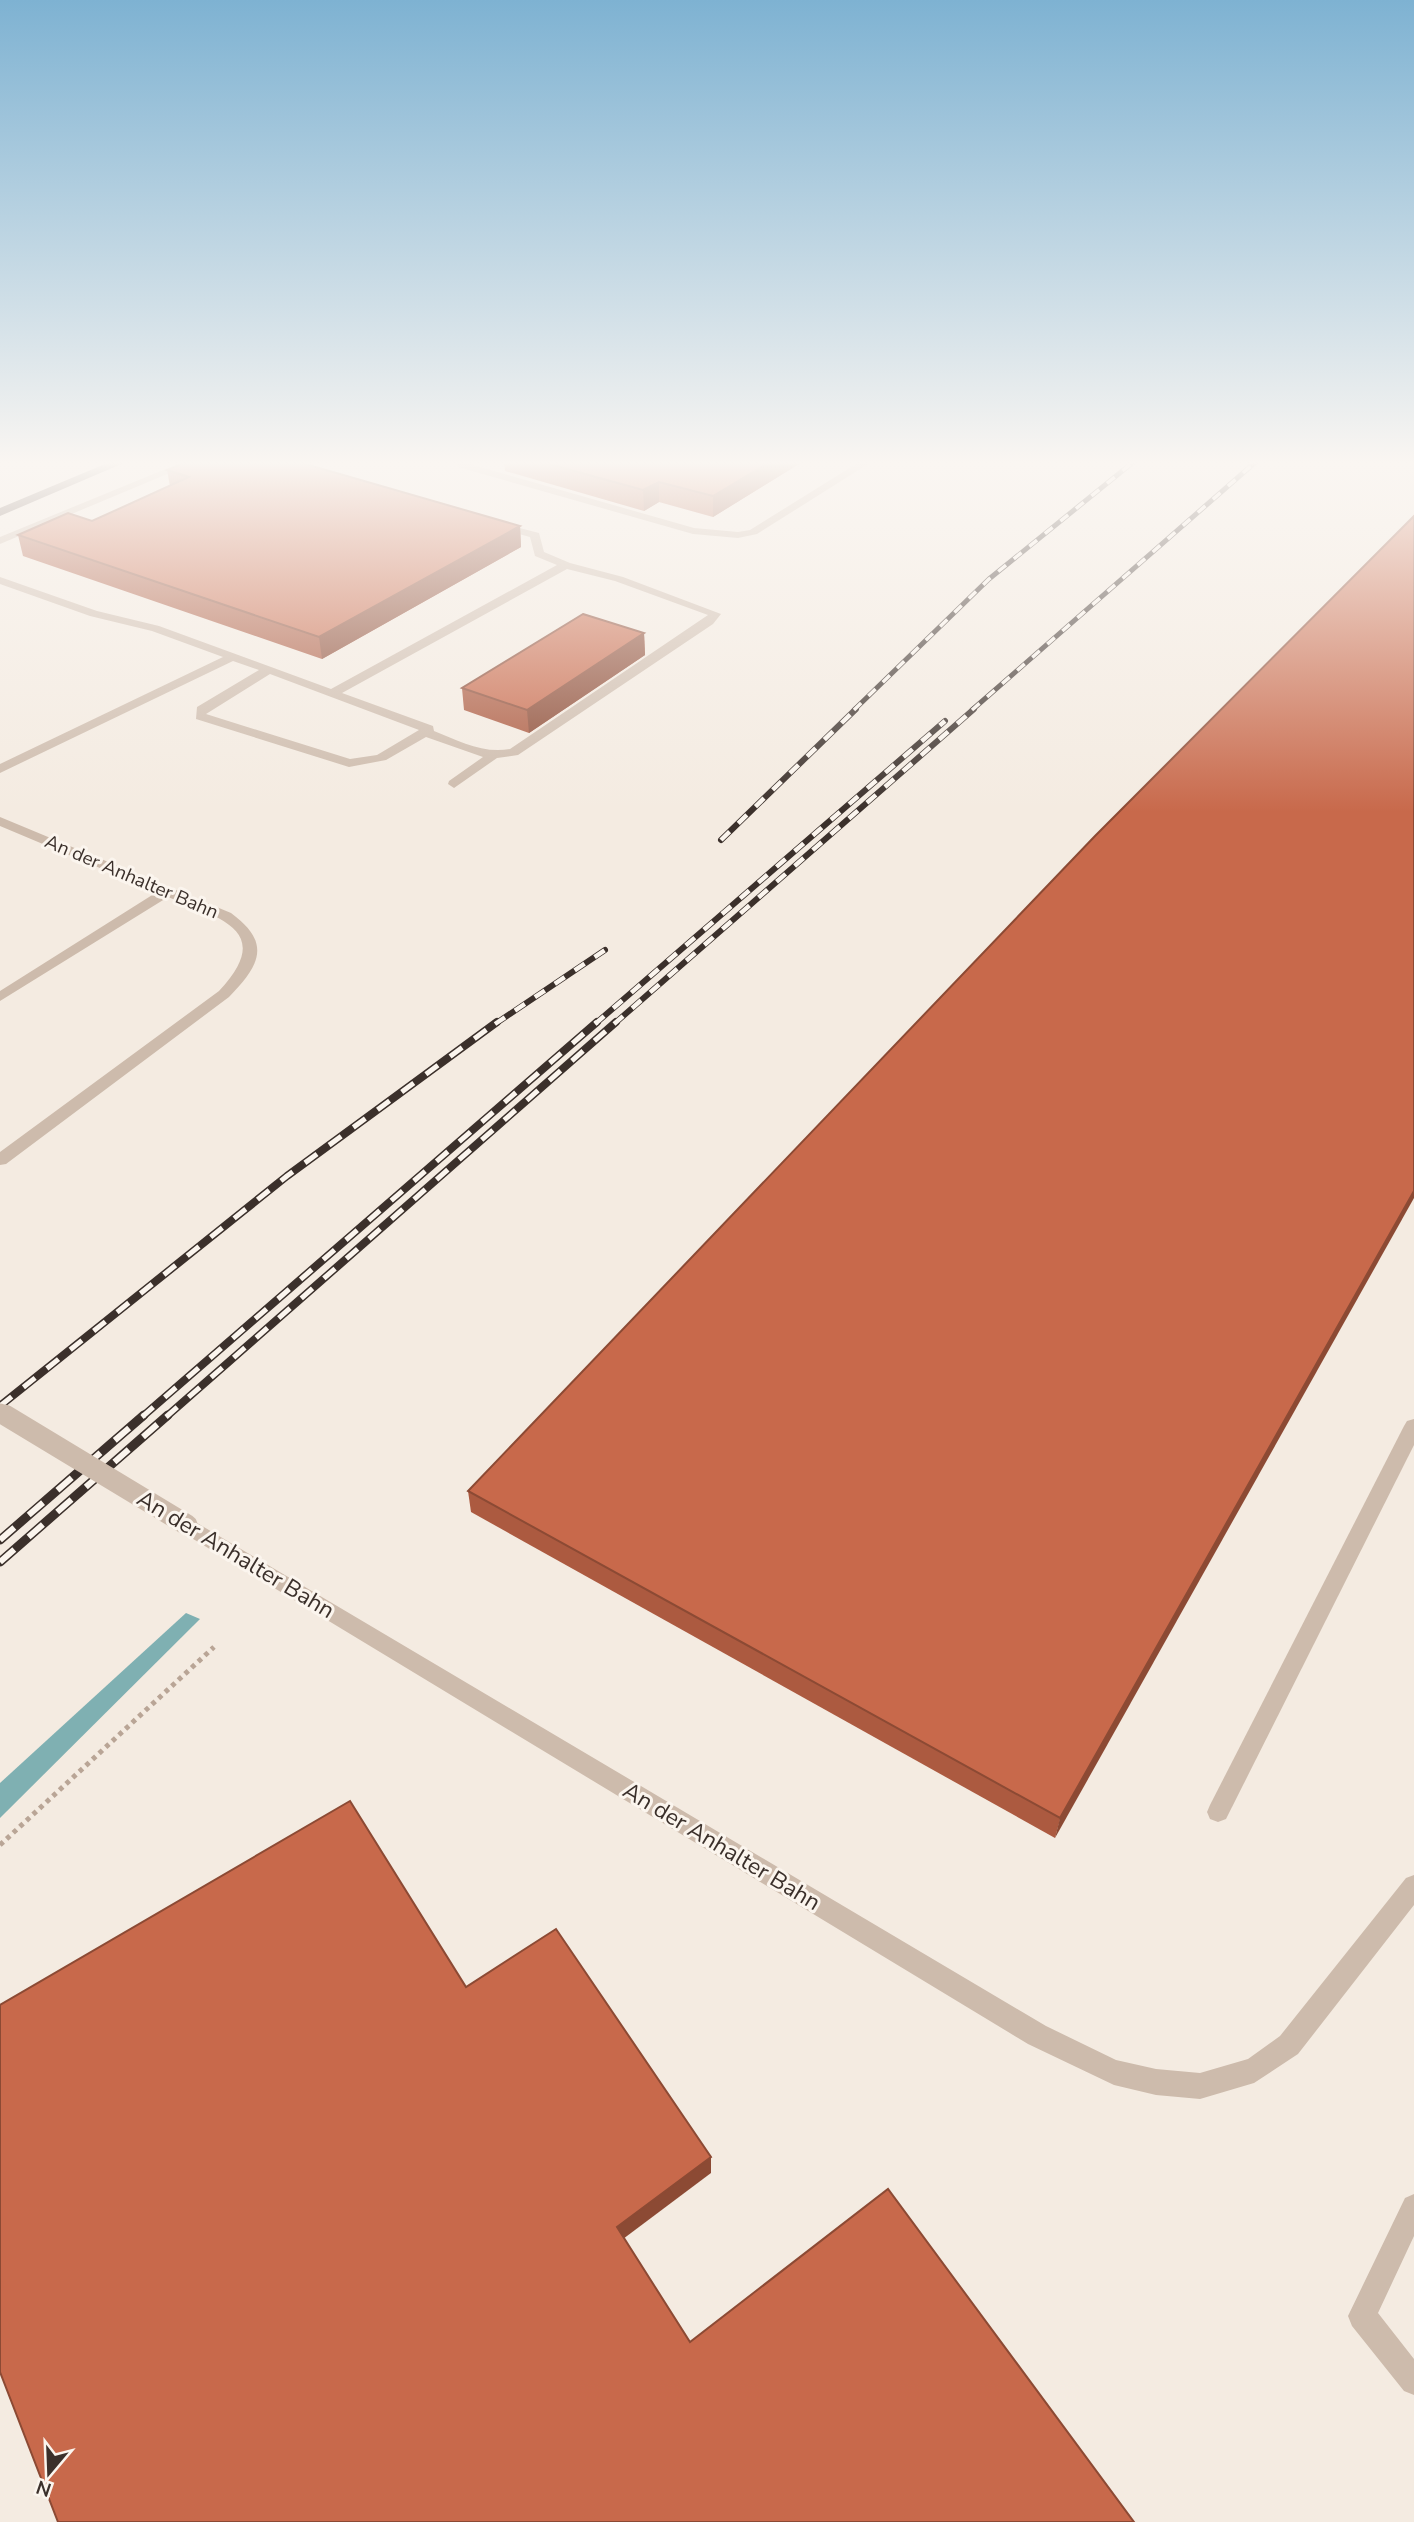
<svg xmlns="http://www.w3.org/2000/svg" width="1414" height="2522" font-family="'Nunito Sans',sans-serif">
	<rect width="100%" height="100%" fill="#f4ebe1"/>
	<polygon fill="#7fb0b2" points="186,1613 200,1619 0,1818 0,1783"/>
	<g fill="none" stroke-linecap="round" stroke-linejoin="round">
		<polyline stroke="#b9a596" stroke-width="5" stroke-dasharray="4.5 4.5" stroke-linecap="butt" points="0,1845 214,1647"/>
		<g fill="#cdbbac" fill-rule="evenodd">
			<polygon points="190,459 203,459 0,544 0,537"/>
			<polygon points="455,459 465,459 466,463 694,528 738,532 750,530 864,459 876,459 757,534 738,538 693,534 458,467"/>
			<path d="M497,522l42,11 5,19 26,11 53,14 98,37 -8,10 -195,131 -21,3 -43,30 -6,-4 1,-3 34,-24 -57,-20 -40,23 -37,7 -153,-48 1,-12 62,-37 -26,-9 -233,112v-9l223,-107 -71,-26 -62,-15 -90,-32v-7l97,34 62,15 172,63 226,-124 -22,-9 -5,-19 -37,-10 -1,-2zM567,569l48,12 93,34 -198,134c-27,5 -51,-8 -76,-18l-1,-5 -91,-33zM270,674l149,56 -42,25 -27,4 -144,-45z"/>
			<path d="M0,817l231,96c41,30 29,52 -2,84l-223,167 -6,1v-13l219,-161c57,-61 0,-73 -51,-94l-168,104v-10l157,-99 -157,-66z"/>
			<polygon points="1414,1419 1414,1445 1226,1819 1218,1822 1210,1819 1207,1812 1210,1805 1404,1426 1407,1421"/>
			<polygon points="187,1517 1046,2026 1116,2060 1156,2069 1200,2073 1248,2059 1280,2036 1406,1878 1414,1875 1414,1905 1298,2054 1254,2083 1200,2099 1156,2095 1114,2085 1028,2044 180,1531 177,1525 180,1519"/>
			<polygon points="1414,2194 1414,2236 1378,2313 1414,2359 1414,2395 1404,2391 1352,2326 1348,2316 1405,2198"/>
		</g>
		<polygon fill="#5c4a42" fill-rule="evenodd" points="117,459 133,459 0,516 0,508"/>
		<defs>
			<g id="rail-far3">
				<polyline points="854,710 989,579 1137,459"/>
				<polyline points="972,710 1259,459"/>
			</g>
			<g id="rail-far2">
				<polyline points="721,840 856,709"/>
				<polyline points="495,1024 605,950"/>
				<polyline points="595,1024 945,721"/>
				<polyline points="614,1024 974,709"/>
			</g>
			<g id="rail-far1">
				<polyline points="0,1406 287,1176 497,1022"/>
				<polyline points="142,1417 597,1022"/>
				<polyline points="166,1417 616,1022"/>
			</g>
			<g id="rail">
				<polyline points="0,1540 144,1415"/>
				<polyline points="0,1562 168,1415"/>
			</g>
		</defs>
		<use href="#rail-far3" stroke="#3b302b" stroke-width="5"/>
		<use href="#rail-far2" stroke="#3b302b" stroke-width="6"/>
		<use href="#rail-far1" stroke="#3b302b" stroke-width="8"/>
		<use href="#rail" stroke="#3b302b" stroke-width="9"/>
		<use href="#rail-far3" stroke="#fbf5ee" stroke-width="3.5" stroke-dasharray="10" stroke-linecap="butt"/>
		<use href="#rail-far2" stroke="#fbf5ee" stroke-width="4.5" stroke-dasharray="12" stroke-linecap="butt"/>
		<use href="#rail-far1" stroke="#fbf5ee" stroke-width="5" stroke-dasharray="15" stroke-linecap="butt"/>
		<use href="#rail" stroke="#fbf5ee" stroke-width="6" stroke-dasharray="19" stroke-linecap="butt"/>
		<polyline stroke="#cdbbac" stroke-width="17" points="0,1412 8,1417"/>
		<polyline stroke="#cdbbac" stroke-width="21" points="5,1415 187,1525"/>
	</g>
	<g fill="#ac5a40">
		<polygon points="504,459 807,459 713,517 659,502 644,511 505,471"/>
		<polygon points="167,470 520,526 521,547 322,659 23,556 18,535 92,521 170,486"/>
		<polygon points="1414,516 1055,1838 471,1512 468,1491"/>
		<polygon points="644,633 645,655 529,733 464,710 462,688"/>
	</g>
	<g fill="#8c4a34">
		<polygon points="775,459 807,459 713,517 713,496"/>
		<polygon points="659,482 659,502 644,511 643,490"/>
		<polygon points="520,526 521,547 322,659 319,637"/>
		<polygon points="644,633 645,655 529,733 527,710"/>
		<polygon points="1414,1191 1414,1198 1055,1838 1060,1818"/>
		<polygon points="711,2157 711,2173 619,2242 617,2227"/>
	</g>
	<g fill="#c8694b" stroke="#8c4a34" stroke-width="2">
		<polygon points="193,459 288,459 520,526 319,637 18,535 68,513 92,521 189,477 167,470"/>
		<polygon points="531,459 775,459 713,496 659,482 643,490"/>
		<polygon points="1414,516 1414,1191 1060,1818 468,1491 1095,836"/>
		<polygon points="583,614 644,633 527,710 462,688"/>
		<polygon points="350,1801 466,1987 556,1929 711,2157 617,2227 690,2342 888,2189 1134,2522 58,2522 0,2372 0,2005"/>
	</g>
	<linearGradient id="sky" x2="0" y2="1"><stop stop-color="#7eb2d2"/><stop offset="0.57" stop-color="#faf6f2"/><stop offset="1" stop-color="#faf6f2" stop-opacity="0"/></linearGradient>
	<rect width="1414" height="812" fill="url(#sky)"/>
	<g text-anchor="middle" stroke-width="6" stroke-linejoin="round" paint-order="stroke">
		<g font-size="19" fill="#3b302b" stroke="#fbf5ee">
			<text transform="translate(132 876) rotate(23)" y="7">An der Anhalter Bahn</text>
		</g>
		<g font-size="23" fill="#3b302b" stroke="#fbf5ee">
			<text transform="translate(236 1554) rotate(31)" y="8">An der Anhalter Bahn</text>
			<text transform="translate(722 1846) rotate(31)" y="8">An der Anhalter Bahn</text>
		</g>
	</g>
	<g transform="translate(49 2473) rotate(199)" stroke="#fbf5ee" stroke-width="5" paint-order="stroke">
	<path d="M0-5L12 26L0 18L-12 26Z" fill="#3b302b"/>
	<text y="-10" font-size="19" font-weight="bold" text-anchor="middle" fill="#3b302b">N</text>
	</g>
</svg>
